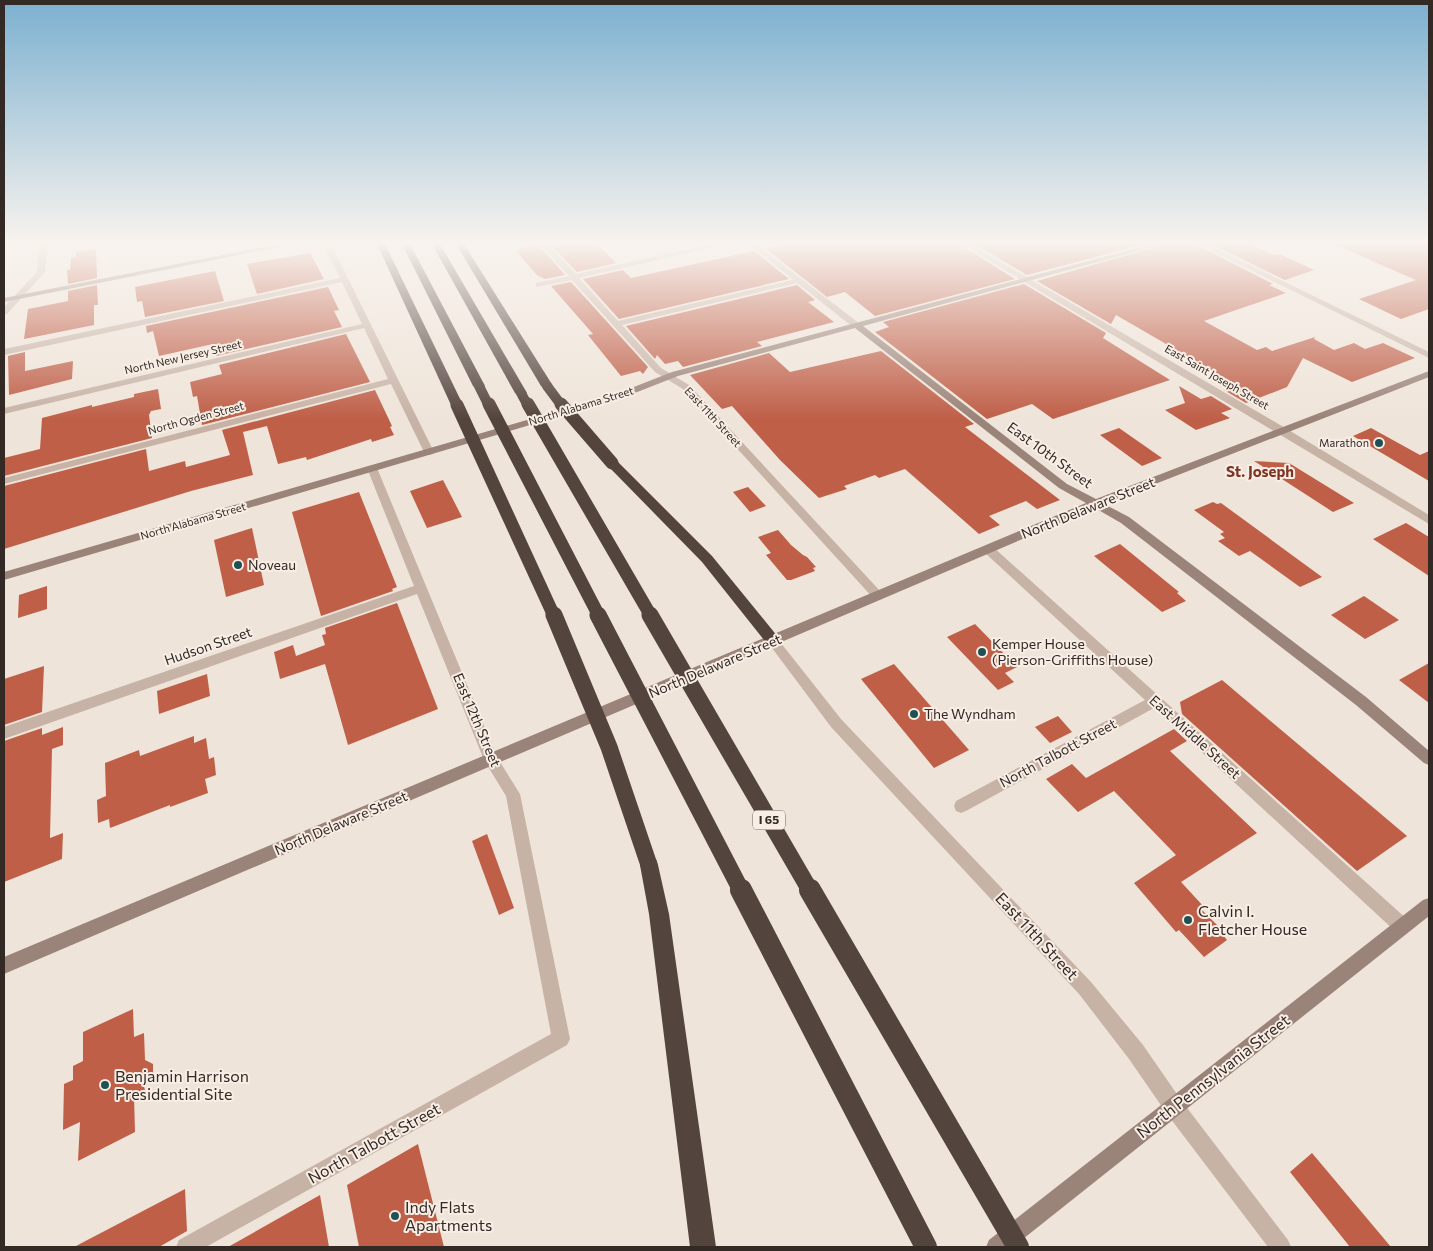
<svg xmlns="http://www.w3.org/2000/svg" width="1433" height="1251" font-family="Commissioner,sans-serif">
	<rect width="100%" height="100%" fill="#efe4d9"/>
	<g fill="#bf5f48">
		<polygon points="565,244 597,244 616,263 577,272 553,247"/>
		<polygon points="784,244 959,244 1015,279 875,316 845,292 827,297 765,248"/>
		<polygon points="974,244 1145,244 1027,275"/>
		<polygon points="1166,244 1195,244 1273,284 1269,285 1286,293 1204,321 1257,350 1266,347 1272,351 1315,337 1314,339 1334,350 1354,343 1365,349 1383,343 1415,358 1352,382 1303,358 1287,387 1246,403 1224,390 1237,385 1116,315 1111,324 1037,281"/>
		<polygon points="1211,244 1249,244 1274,255 1279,254 1314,270 1285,280"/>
		<polygon points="1333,244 1429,244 1429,309 1401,319 1359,299 1416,280"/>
		<polygon points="535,245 542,249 565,275 545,279 537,275 517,252 520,251 518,249"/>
		<polygon points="96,248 97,278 68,284 67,270 70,270 71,258 76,257 76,252"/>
		<polygon points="754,251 789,279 619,319 583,279 623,270 631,278"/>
		<polygon points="310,253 324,279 257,294 247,264"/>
		<polygon points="215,271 224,301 145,317 142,301 137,302 135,287"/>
		<polygon points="571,282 648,367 643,374 640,371 621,376 588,335 593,334 551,286"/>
		<polygon points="1024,284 1106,333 1103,338 1170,380 1053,419 1032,404 987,419 875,332 889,327 883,322"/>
		<polygon points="97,285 98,305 94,305 94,325 24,339 28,309 68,301 68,291"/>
		<polygon points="797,285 815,300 808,302 834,322 757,342 762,346 683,367 678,361 665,364 657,355 655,359 626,326"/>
		<polygon points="328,287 339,310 334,311 342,327 216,356 213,344 159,356 153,331 147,333 146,326"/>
		<polygon points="346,334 370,382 202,425 197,396 193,397 190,382 222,374 219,365"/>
		<polygon points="881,351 974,424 965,427 1060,500 1037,509 1026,501 989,516 1000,525 979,534 905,469 879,478 875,475 844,486 847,489 819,498 780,460 732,406 722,409 690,375 769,353 790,372"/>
		<polygon points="25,352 25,371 73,361 72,379 9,395 8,356"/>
		<polygon points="1179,386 1201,399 1211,396 1232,409 1221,413 1230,418 1196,430 1165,410 1185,403"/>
		<polygon points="158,389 161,409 151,411 149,415 152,438 4,476 4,458 40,449 42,418 92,405 92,407 134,397 134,394"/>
		<polygon points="375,390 392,426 390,427 394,435 372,442 371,439 307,460 306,457 278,464 267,426 243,432 253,475 191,491 4,549 4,486 146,449 149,471 185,461 186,467 230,455 222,430"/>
		<polygon points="1119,428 1162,458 1142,466 1100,435"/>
		<polygon points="1371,428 1420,455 1429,451 1429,481 1353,436"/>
		<polygon points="1254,461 1289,463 1354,503 1333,512"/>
		<polygon points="443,480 462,517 427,528 410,491"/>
		<polygon points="748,487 766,506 750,512 733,492"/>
		<polygon points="359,492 397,587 392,589 393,591 321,616 292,512"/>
		<polygon points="1213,502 1217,504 1221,503 1322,577 1300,587 1250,551 1239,556 1218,541 1225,538 1220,534 1224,532 1194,510"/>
		<polygon points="1406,523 1429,537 1429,576 1373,539"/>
		<polygon points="252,528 264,585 226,597 214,540"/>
		<polygon points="778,530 791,545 803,555 807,557 816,567 813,568 815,571 791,580 787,580 766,555 771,553 758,537"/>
		<polygon points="1120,544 1179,592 1177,593 1186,601 1162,612 1094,556"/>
		<polygon points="47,586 47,609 18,618 19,595"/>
		<polygon points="1364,596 1399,620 1365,639 1331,615"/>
		<polygon points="397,603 438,709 348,745 325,664 280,679 274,652 293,645 296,656 325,645 322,635 326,634 325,628"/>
		<polygon points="975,624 1017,667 1005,673 1014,682 998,690 947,637"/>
		<polygon points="1429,663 1429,703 1399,680"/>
		<polygon points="894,664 969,750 934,768 861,679"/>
		<polygon points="44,666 42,712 4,725 4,679"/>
		<polygon points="207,674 210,696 159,714 157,691"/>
		<polygon points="1222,680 1407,836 1357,871 1182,714 1180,702"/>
		<polygon points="1058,716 1072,732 1050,743 1035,727"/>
		<polygon points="63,727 63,745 52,749 50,838 63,833 62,859 4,882 4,741 42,728 42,735"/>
		<polygon points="1174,729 1187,741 1170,751 1257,833 1181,882 1205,908 1202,910 1225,933 1223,935 1227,940 1204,957 1179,930 1176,932 1134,883 1176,855 1114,791 1078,812 1046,779 1072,764 1086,778"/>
		<polygon points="194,736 194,743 206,738 209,759 214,757 216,775 205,779 208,793 170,807 170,805 110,828 109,819 98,823 97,800 106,796 105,763 139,750 140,756"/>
		<polygon points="487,834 514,908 499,915 472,841"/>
		<polygon points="133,1009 134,1037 144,1033 145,1060 153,1064 153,1074 144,1087 145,1090 134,1096 135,1132 78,1161 80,1122 63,1130 64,1084 73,1080 73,1066 83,1061 83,1032"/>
		<polygon points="418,1144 444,1247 359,1247 347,1185"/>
		<polygon points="1312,1153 1391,1247 1350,1247 1290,1172"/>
		<polygon points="185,1189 187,1231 159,1247 74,1247"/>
		<polygon points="320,1195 329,1247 228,1247"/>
	</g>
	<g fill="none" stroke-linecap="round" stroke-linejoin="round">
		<g fill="#c7b3a6" fill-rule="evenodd">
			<polygon points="39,244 47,244 45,272 7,314 4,314 4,307 37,272"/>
			<polygon points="323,244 331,244 434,452 433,454 429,455 424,452 391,384 4,484 4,478 388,379 364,328 4,414 4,408 362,324 342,282 4,355 4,349 340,278"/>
			<polygon points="540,244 548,244 576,274 713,244 727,244 579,278 618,321 801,278 801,282 622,325 661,368 689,385 882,593 884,596 882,599 874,599 683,389 655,372 572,280 536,287 536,283 569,276"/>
			<polygon points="961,244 970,244 1287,429 1429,515 1429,524"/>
			<polygon points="1197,244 1207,244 1429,352 1429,358"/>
			<polygon points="372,465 377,468 497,757 520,794 570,1039 567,1045 206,1247 176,1247 179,1240 551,1034 506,796 484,760 417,594 4,739 4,727 414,586 367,468"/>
			<polygon points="988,545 992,546 1408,920 1410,926 1408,932 1402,934 1396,932 1154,708 966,811 961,813 956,811 954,806 956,801 1145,700 984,552 982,549"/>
		</g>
		<g fill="#c7b3a6" fill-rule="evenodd">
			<polygon points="748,244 756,244 860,324 860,328 854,328"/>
			<polygon points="773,636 777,638 841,719 1091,982 1143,1045 1181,1100 1288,1240 1291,1247 1268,1247 1167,1114 1129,1059 1079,994 831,727 769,644 767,641 769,638"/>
		</g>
		<g fill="#9a8378" fill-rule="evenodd">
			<polygon points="279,244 294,244 4,302 4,298"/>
			<polygon points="1152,244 1164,244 863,326 1067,484 1096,499 1429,371 1429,377 1104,504 1129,517 1366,697 1429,751 1429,765 1424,763 1356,705 1121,523 1095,508 4,974 4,957 1086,503 1059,488 855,328 678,376 622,398 4,580 4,572 616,394 672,372"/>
			<polygon points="1429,898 1429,916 1013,1247 986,1247 989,1240 1423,900"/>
		</g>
		<g fill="#54443e" fill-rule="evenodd">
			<polygon points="377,244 385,244 463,405 461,407 457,408 451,405"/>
			<polygon points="402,244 410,244 485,386 483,388 475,388 473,386"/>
			<polygon points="432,244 440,244 527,393 525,395 517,395 515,393"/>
			<polygon points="456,244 464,244 553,386 551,388 543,388 541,386"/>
			<polygon points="612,459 616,460 712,556 778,637 781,641 778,645 768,645 702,562 608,466 606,463"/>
			<polygon points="649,856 656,859 658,865 669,914 716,1247 690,1247 649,914 640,865 642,859"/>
		</g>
		<g stroke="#54443e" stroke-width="10">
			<polyline points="479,386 489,406"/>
			<polyline points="547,386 562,406"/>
			<polyline points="521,393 528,406"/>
		</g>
		<g stroke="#54443e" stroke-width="13">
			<polyline points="489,404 599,616"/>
			<polyline points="528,404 651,616"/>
			<polyline points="561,404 612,463"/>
			<polyline points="457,405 554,616"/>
		</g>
		<g stroke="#54443e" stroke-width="17">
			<polyline points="554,615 609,747 649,865"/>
			<polyline points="598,615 742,892"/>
			<polyline points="650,615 811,892"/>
		</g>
		<g stroke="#54443e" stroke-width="22">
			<polyline points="741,890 926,1247"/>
			<polyline points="810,890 1018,1247"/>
		</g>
	</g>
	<linearGradient id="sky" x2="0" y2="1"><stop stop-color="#7cb0d0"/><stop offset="0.58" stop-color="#f8f3ee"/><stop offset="1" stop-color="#f8f3ee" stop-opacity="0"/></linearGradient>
	<rect width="1433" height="419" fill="url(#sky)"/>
	<g fill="#1f5152" stroke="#f8eee5" stroke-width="2">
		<circle cx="1379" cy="443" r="5"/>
		<circle cx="238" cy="565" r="5"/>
		<circle cx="982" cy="652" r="5"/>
		<circle cx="914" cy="714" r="5"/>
		<circle cx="1188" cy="920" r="5"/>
		<circle cx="105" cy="1085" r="5"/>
		<circle cx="395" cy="1216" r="5"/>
	</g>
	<g text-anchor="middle" stroke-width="4" stroke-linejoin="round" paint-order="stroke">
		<g font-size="11" fill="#332a26" stroke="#f8eee5">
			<text transform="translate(183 357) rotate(-13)" y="4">North New Jersey Street</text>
			<text transform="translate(1217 377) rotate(30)" y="4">East Saint Joseph Street</text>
			<text transform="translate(581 406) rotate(-17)" y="4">North Alabama Street</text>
			<text transform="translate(713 417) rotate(47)" y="4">East 11th Street</text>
			<text transform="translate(196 418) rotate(-15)" y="4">North Ogden Street</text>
			<text transform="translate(193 521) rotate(-16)" y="4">North Alabama Street</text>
		</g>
		<g font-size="11" fill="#332a26" stroke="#f8eee5" text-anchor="end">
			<text x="1369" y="447">Marathon</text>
		</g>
		<rect fill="#f8eee5" stroke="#6e655f" stroke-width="1" x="753" y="810.5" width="32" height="19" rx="4"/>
		<g font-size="12" font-weight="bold" fill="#332a26">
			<text x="769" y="824">I 65</text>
		</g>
		<g font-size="14" fill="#332a26" stroke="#f8eee5">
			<text transform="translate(1050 455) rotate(36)" y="5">East 10th Street</text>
			<text transform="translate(1088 508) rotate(-22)" y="5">North Delaware Street</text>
			<text transform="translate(208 646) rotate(-19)" y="5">Hudson Street</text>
			<text transform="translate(715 666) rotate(-23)" y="5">North Delaware Street</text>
			<text transform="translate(477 720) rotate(67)" y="5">East 12th Street</text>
			<text transform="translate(1195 737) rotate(42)" y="5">East Middle Street</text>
			<text transform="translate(1058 753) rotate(-28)" y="5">North Talbott Street</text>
			<text transform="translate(341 823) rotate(-23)" y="5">North Delaware Street</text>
		</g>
		<g font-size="14" fill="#332a26" stroke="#f8eee5" text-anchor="start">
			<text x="248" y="570">Noveau</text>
			<text x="992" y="649">Kemper House<tspan x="992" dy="16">(Pierson-Griffiths House)</tspan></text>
			<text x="924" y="719">The Wyndham</text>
		</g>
		<g font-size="15" font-weight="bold" fill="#7d3524" stroke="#f8eee5">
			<text x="1260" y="477">St. Joseph</text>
		</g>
		<g font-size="16" fill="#332a26" stroke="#f8eee5" text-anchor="start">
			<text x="1198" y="917">Calvin I.<tspan x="1198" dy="18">Fletcher House</tspan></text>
			<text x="115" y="1082">Benjamin Harrison<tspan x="115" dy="18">Presidential Site</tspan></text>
			<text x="405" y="1213">Indy Flats<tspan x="405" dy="18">Apartments</tspan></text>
		</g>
		<g font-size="16" fill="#332a26" stroke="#f8eee5">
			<text transform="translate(1037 936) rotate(47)" y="6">East 11th Street</text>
			<text transform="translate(1213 1076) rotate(-38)" y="6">North Pennsylvania Street</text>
			<text transform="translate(374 1143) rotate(-29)" y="6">North Talbott Street</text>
		</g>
	</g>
	<rect width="1433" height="1251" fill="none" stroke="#332a26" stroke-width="10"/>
</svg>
